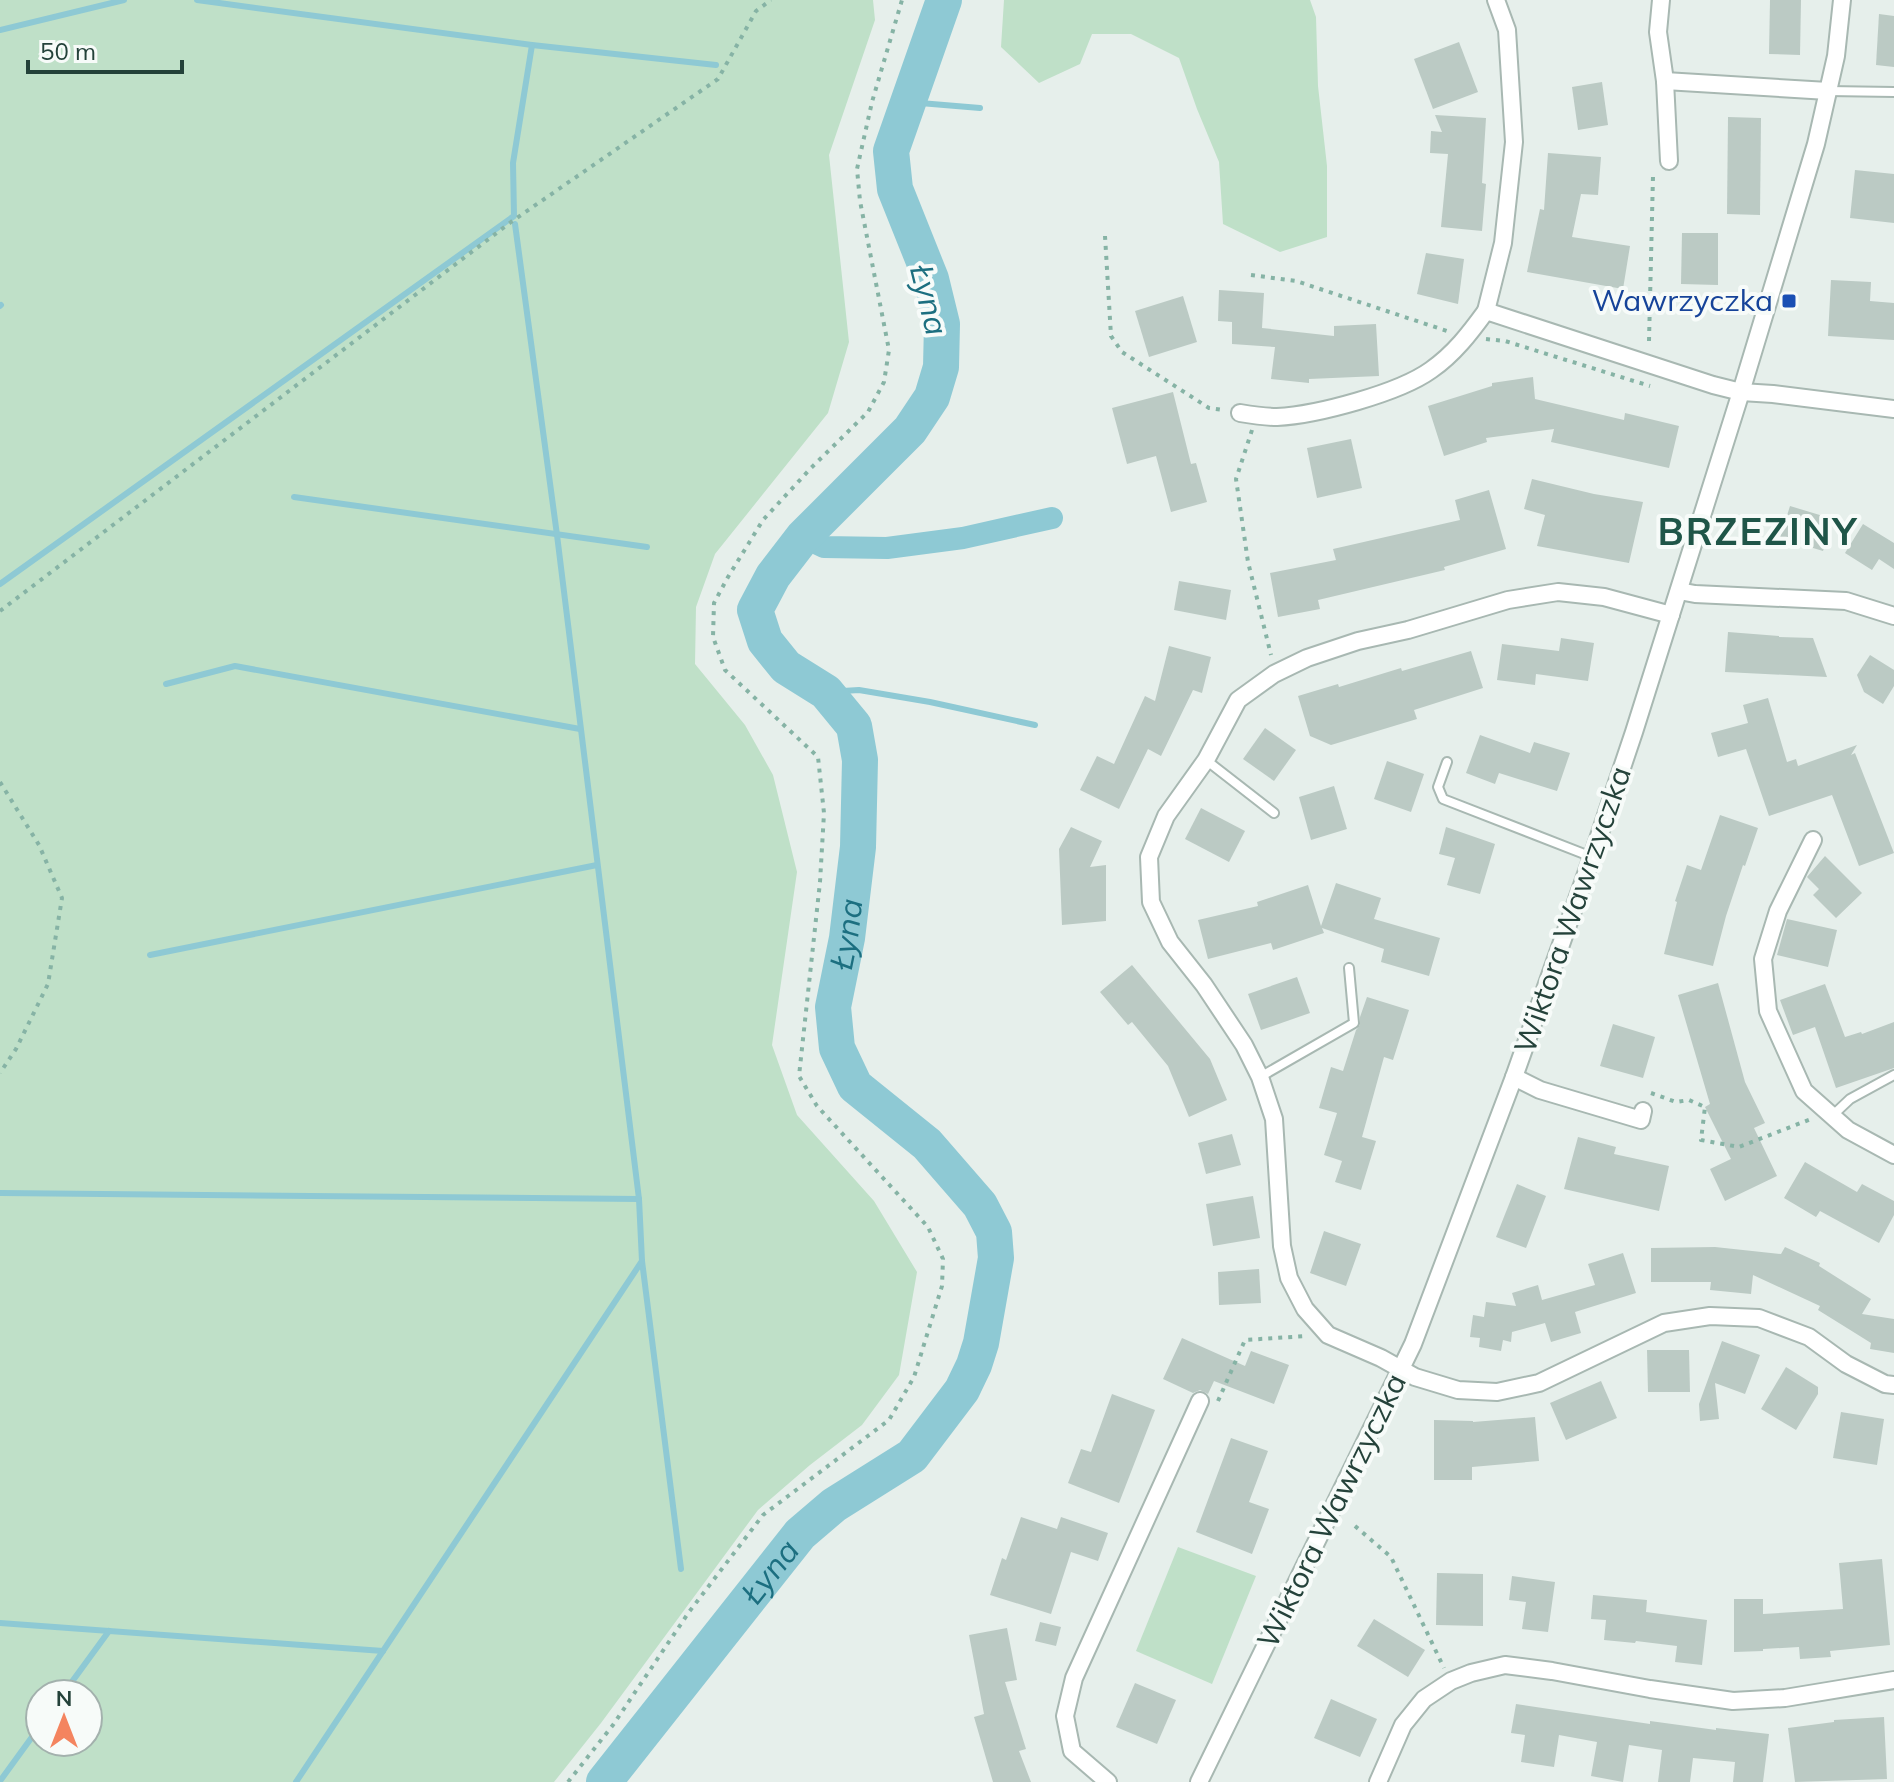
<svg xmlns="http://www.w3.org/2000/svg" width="1894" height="1782" font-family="Mulish,sans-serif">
	<rect width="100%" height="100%" fill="#e6efeb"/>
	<g fill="#bfe0c8" fill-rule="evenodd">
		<path d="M0,0h873l2,20 -46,135 20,187 -21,71 -113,141 -19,53 -1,57 50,61 28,50 24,97 -25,173 25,70 77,86 43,71 -18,103 -37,50 -52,40 -52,45 -157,213 -47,59h-554zM40,1694h48v48h-48z"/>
		<polygon points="1004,0 1310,0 1316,17 1318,86 1327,166 1327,237 1280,252 1223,224 1219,162 1197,109 1179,58 1131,34 1092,34 1080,64 1039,83 1001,47"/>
		<polygon points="1178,1547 1256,1576 1212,1684 1136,1651"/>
	</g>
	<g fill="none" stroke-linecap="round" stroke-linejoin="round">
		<g stroke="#8ec9d4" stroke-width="6">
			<polyline points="197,0 532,45 716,65"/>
			<polyline points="0,30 124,0"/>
			<polyline points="908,102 980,108"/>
			<polyline points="0,306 1,305"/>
			<polyline points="294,497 647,547"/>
			<polyline points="0,584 514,216 513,163 532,45"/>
			<polyline points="166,684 235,666 580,729"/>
			<polyline points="826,692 859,690 930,702 1035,725"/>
			<polyline points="150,955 597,865"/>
			<polyline points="0,1193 639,1199"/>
			<polyline points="642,1261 681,1569"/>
			<polyline points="0,1623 383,1651"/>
			<polyline points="63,1694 109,1631"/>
			<polyline points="0,1781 40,1726"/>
			<polyline points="296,1782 642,1261 639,1199 557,535 515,224"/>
		</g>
		<polyline stroke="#8ec9d4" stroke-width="22" points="803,537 824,547 887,548 963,538 1052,518"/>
		<path stroke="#8ec9d4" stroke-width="36" id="s1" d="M604,1782l196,-248 34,-29 78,-49 50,-66 12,-25 7,-22 15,-85 -2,-26 -14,-27 -53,-61 -72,-58 -18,-38 -4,-41 14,-69 11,-91 2,-87 -6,-34 -28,-34 -40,-25 -21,-26 -10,-31 18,-34 30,-39 107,-107 22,-33 9,-30 1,-43 -11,-45 -36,-90 -4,-38 53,-151"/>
	</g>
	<g fill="#bbcac4">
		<polygon points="1770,0 1801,0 1800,55 1769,54"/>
		<polygon points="1879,14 1894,16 1894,67 1876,65"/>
		<polygon points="1459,42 1478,92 1433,109 1414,59"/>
		<polygon points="1602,82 1608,125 1578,130 1572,87"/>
		<polygon points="1435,115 1486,118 1482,183 1486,184 1482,231 1441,227 1448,154 1430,153 1431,131 1442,132"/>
		<polygon points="1728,117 1761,118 1760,215 1727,214"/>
		<polygon points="1548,153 1601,157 1598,195 1581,194 1572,237 1630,246 1623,289 1527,272 1540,209 1544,210"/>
		<polygon points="1855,170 1894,174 1894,223 1850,218"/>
		<polygon points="1682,233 1718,233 1718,285 1681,284"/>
		<polygon points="1426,253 1464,259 1458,304 1417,294"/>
		<polygon points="1831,280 1871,282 1870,301 1894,303 1894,340 1828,336"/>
		<polygon points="1219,290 1264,293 1262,328 1334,336 1334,326 1376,324 1379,376 1309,379 1309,383 1271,379 1275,347 1232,344 1232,322 1218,321"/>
		<polygon points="1183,296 1197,342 1149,357 1135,311"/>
		<polygon points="1533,377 1535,399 1624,420 1625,413 1679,426 1669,468 1551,442 1554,429 1486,438 1487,442 1444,456 1428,406 1492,386 1492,383"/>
		<polygon points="1173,392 1191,464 1196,463 1207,502 1171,512 1156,456 1127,464 1112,408"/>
		<polygon points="1351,439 1362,488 1317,498 1307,448"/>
		<polygon points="1532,479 1594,494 1643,502 1629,563 1537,546 1545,515 1524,509"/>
		<polygon points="1489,490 1506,549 1444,567 1445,570 1318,600 1320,609 1278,617 1270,573 1336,560 1333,549 1460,520 1455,500"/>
		<polygon points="1790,506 1833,519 1823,551 1780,538"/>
		<polygon points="1863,524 1894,543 1894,569 1879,559 1872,570 1845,553"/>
		<polygon points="1179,581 1231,590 1226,620 1174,610"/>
		<polygon points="1728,632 1779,636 1779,637 1813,638 1827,677 1725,672"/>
		<polygon points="1561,638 1594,643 1588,681 1536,674 1535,685 1497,680 1502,644 1559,651"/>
		<polygon points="1169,646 1211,657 1202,693 1193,690 1161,756 1148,749 1119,809 1080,790 1097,756 1114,764 1145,696 1155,701"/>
		<polygon points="1471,651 1483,688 1414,710 1417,719 1331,745 1310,736 1298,696 1338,684 1339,687 1401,668 1402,671"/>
		<polygon points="1870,655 1894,670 1894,686 1883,704 1864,692 1857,675"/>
		<polygon points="1768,698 1787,762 1796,759 1798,766 1857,745 1851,755 1855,753 1894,853 1859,866 1832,795 1769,816 1746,749 1718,757 1711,733 1748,723 1743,705"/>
		<polygon points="1265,728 1296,750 1274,781 1243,759"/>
		<polygon points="1480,735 1530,753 1534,742 1570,753 1557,791 1499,773 1495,784 1466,773"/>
		<polygon points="1387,761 1424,774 1411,812 1374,799"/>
		<polygon points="1334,786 1347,829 1311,840 1299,797"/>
		<polygon points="1201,808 1245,831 1229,862 1185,839"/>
		<polygon points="1720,815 1758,828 1745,866 1743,865 1726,916 1713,966 1664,954 1677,902 1675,901 1687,865 1701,870"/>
		<polygon points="1071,827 1102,841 1090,867 1106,865 1106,921 1062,925 1059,849"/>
		<polygon points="1446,827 1495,844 1480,894 1447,885 1455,858 1439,854"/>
		<polygon points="1825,856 1862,893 1836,918 1813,895 1819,889 1807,877"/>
		<polygon points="1336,883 1381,898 1374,919 1440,938 1429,976 1381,962 1384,949 1322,928 1324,933 1273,950 1271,943 1208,959 1198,920 1258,906 1257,902 1308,885 1321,926"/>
		<polygon points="1787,919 1837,930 1828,967 1777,955"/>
		<polygon points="1132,965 1210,1059 1227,1100 1189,1117 1168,1066 1132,1022 1128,1025 1100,992"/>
		<polygon points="1297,977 1310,1013 1261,1030 1248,994"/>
		<polygon points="1718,983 1745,1082 1765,1123 1754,1128 1777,1176 1725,1201 1710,1169 1731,1159 1705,1107 1710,1104 1678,995"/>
		<polygon points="1825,984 1845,1037 1861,1032 1862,1034 1894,1022 1894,1068 1836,1088 1815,1027 1793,1035 1780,1000"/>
		<polygon points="1367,997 1409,1010 1393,1060 1384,1057 1362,1137 1376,1141 1361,1190 1335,1182 1342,1161 1324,1155 1337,1113 1319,1108 1331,1067 1343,1071 1356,1030 1360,1025 1360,1017"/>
		<polygon points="1613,1024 1655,1037 1643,1078 1600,1066"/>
		<polygon points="1232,1134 1241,1165 1206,1174 1198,1143"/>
		<polygon points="1578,1137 1616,1147 1614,1154 1669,1166 1659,1211 1564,1189"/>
		<polygon points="1805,1162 1857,1192 1862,1184 1894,1201 1894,1215 1879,1243 1820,1211 1816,1217 1784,1198"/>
		<polygon points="1517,1184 1546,1196 1526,1248 1496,1237"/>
		<polygon points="1253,1196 1260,1238 1213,1246 1206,1204"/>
		<polygon points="1324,1231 1361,1244 1346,1286 1310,1273"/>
		<polygon points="1715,1247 1781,1254 1785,1247 1820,1263 1819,1266 1871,1299 1862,1314 1894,1319 1894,1353 1870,1349 1871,1343 1855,1333 1855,1332 1855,1333 1818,1310 1820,1306 1753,1275 1751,1294 1710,1290 1711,1282 1651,1282 1651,1248"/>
		<polygon points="1623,1253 1636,1293 1575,1312 1581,1333 1551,1342 1545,1323 1512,1332 1511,1342 1503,1340 1501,1351 1479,1347 1480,1338 1470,1337 1473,1315 1484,1317 1486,1302 1516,1306 1512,1293 1538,1285 1542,1300 1595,1285 1588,1264"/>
		<polygon points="1259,1269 1261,1303 1219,1305 1218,1272"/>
		<polygon points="1182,1338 1245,1366 1251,1351 1289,1365 1274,1404 1214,1381 1208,1394 1200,1390 1193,1393 1163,1379"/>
		<polygon points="1722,1341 1760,1355 1745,1394 1715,1383 1719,1419 1700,1421 1699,1404"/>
		<polygon points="1647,1350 1689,1350 1690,1392 1648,1392"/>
		<polygon points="1786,1367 1818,1387 1818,1394 1796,1430 1761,1409"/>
		<polygon points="1601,1381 1617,1418 1566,1440 1550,1403"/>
		<polygon points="1112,1394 1155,1410 1119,1503 1068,1483 1081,1449 1091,1452"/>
		<polygon points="1841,1412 1884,1419 1877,1465 1833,1458"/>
		<polygon points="1535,1417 1539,1461 1472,1467 1472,1480 1434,1480 1434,1420 1473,1421 1473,1422"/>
		<polygon points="1231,1438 1268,1451 1249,1502 1269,1509 1252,1554 1196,1532"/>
		<polygon points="1021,1517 1057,1529 1061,1517 1108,1533 1098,1561 1071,1552 1051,1614 990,1595 1002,1558 1006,1560"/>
		<polygon points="1882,1559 1890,1645 1830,1651 1831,1657 1800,1659 1799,1647 1763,1649 1763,1651 1734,1652 1734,1599 1763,1599 1763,1614 1843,1609 1839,1563"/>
		<polygon points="1437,1573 1483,1574 1483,1626 1436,1625"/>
		<polygon points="1512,1576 1555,1582 1548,1632 1522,1629 1526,1602 1509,1600"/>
		<polygon points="1593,1595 1647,1600 1646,1612 1707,1620 1702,1665 1675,1662 1677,1646 1636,1641 1635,1643 1604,1640 1606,1620 1591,1619"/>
		<polygon points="1374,1619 1425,1650 1408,1677 1357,1646"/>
		<polygon points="1040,1622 1061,1627 1056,1646 1035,1641"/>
		<polygon points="1007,1628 1017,1680 1005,1682 1026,1749 1019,1751 1031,1782 993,1782 974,1717 984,1714 969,1635"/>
		<polygon points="1135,1683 1176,1700 1157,1744 1116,1727"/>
		<polygon points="1331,1699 1377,1719 1360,1757 1314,1738"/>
		<polygon points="1516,1704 1650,1724 1650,1721 1716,1730 1716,1728 1769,1734 1763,1782 1733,1782 1735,1762 1693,1758 1690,1782 1658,1782 1662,1750 1629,1745 1623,1782 1591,1776 1597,1742 1559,1735 1554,1767 1521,1762 1525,1735 1511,1733"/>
		<polygon points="1884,1717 1887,1779 1795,1782 1788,1728 1834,1722 1834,1720"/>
	</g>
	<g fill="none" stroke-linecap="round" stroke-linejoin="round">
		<defs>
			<g id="service">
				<polyline points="1828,91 1894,92"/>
				<polyline points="1206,760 1274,813"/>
				<polyline points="1447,762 1438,787 1443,799 1592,857"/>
				<polyline points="1260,1077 1354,1023 1349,968"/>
				<polyline points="1832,1116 1850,1099 1894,1075"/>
			</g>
			<g id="minor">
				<polyline points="1661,0 1658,32 1665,81 1669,161"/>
				<polyline points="1665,81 1828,91"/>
				<polyline points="1486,311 1503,243 1514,142 1507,30 1496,0"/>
				<path d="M1240,413c12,2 24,4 37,4 40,-2 122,-24 154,-47 23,-16 39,-37 55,-59l227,74 28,7 32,2 121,15"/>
				<polyline points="1679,591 1695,594 1846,601 1894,616"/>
				<polyline points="1671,615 1604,597 1558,592 1508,600 1408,630 1358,641 1307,658 1274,674 1238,700 1206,760 1166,816 1149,857 1151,902 1170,942 1204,985 1244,1045 1260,1077 1274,1119 1282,1246 1289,1278 1305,1309 1328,1335 1381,1358 1415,1377 1458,1390 1497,1392 1539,1383 1664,1323 1710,1316 1759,1318 1809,1337 1846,1364 1885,1384 1894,1385"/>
				<polyline points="1813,840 1778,911 1763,959 1768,1011 1804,1091 1848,1130 1894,1155"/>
				<polyline points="1514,1077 1540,1090 1641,1120 1643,1111"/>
				<polyline points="1108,1782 1072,1751 1065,1716 1074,1678 1200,1401"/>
				<polyline points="1199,1782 1413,1344 1514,1077 1592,857 1634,732 1741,392 1816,144 1836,56 1842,0"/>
				<polyline points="1378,1782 1403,1725 1424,1699 1451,1681 1471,1673 1505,1665 1552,1671 1650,1689 1733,1701 1785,1698 1894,1680"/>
			</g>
		</defs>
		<use href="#service" stroke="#a8b8b2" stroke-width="12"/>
		<use href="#minor" stroke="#a8b8b2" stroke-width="20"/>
		<g stroke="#86b3a5" stroke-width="4" stroke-dasharray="4 6" stroke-linecap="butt">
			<polyline points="1105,236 1111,336 1122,352 1209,408 1223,410"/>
			<polyline points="1251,275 1296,281 1450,332"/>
			<polyline points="1486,339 1505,341 1650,386"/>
			<polyline points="1649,341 1653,176 1656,174"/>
			<polyline points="1252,430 1236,479 1248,562 1271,655"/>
			<polyline points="0,611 511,222 718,79 756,11 771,0"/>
			<polyline points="0,782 39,845 62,898 48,984 16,1049 0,1073"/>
			<polyline points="1651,1093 1676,1102 1689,1100 1705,1107 1701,1140 1739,1147 1811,1119"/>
			<polyline points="1218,1401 1245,1340 1306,1336"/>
			<polyline points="1355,1526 1391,1557 1444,1668"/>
			<polyline points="568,1782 613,1725 689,1612 763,1515 889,1420 914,1377 942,1286 943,1259 928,1227 817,1106 799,1076 820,882 824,813 818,757 725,670 713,637 714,603 728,577 763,520 811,468 868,412 884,382 889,350 860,201 857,169 872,102 902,0"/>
		</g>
		<use href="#service" stroke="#fff" stroke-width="8"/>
		<use href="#minor" stroke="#fff" stroke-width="16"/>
	</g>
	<rect fill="#1a4fb4" stroke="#f7fbf9" stroke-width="3" x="1781" y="293" width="16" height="16" rx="4"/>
	<g text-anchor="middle" stroke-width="8" stroke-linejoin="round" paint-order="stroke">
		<g font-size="30" fill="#164399" stroke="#f7fbf9" text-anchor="end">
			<text x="1773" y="311">Wawrzyczka</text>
		</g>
		<g font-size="30" fill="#24423a" stroke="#f7fbf9">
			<text transform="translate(1573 910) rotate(-71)" y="10">Wiktora Wawrzyczka</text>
			<text transform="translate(1332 1511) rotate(-64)" y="10">Wiktora Wawrzyczka</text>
		</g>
		<g font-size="32" font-style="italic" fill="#1c6f80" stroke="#f7fbf9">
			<text transform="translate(929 300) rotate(76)" y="11">Łyna</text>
			<text dy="11" stroke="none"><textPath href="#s1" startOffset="1060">Łyna</textPath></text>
			<text dy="11" stroke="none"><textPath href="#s1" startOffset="268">Łyna</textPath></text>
		</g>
		<g font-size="38" font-weight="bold" letter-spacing="2" fill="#1f5548" stroke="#f7fbf9">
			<text x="1758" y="545">BRZEZINY</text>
		</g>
	</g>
	<g transform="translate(64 1718)"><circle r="38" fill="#f7fbf9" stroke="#a3b1ad" stroke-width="2"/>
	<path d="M0-6L14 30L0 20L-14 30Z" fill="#f4845f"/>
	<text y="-12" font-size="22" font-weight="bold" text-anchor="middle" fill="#24423a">N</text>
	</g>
	<path d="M28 60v12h154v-12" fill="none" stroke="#24423a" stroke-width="4"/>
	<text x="40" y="60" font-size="24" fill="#24423a" stroke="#f7fbf9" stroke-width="6" paint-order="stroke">50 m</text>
</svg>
